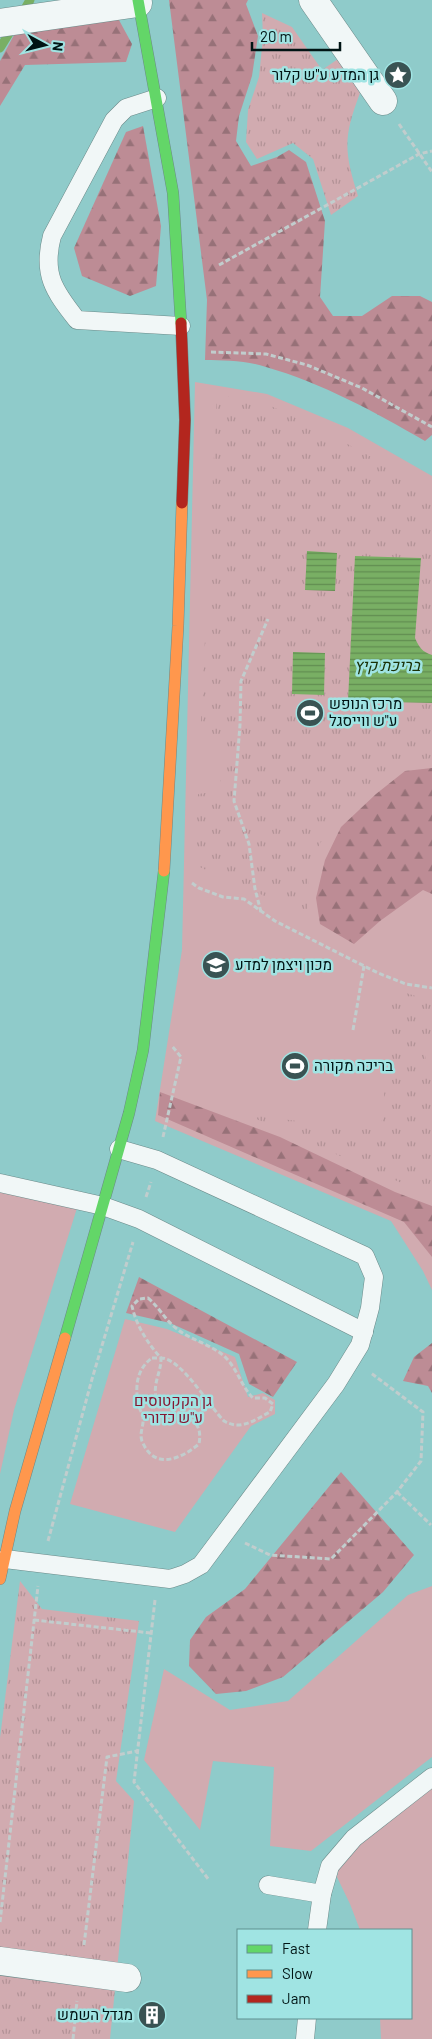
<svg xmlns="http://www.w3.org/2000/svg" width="432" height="2039" font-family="Barlow,Heebo,sans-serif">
	<defs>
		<pattern id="forest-firs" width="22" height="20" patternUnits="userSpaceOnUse" patternTransform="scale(1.25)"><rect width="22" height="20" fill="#bd8c95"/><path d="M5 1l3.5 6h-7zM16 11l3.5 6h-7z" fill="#977178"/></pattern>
		<pattern id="park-tufts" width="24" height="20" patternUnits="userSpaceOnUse" patternTransform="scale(1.25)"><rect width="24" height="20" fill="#d1abb0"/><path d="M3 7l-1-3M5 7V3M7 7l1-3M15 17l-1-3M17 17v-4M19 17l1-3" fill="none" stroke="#b29296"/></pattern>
		<pattern id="water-rules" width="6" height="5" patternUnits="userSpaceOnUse" patternTransform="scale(1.25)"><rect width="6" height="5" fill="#79af64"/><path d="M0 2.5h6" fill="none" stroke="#618d51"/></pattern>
	</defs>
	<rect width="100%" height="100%" fill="#a2c8c7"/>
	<path fill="#8fcbca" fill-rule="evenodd" d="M0,0h432v2039h-432zM238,1930h173v88h-173z"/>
	<g fill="#d1abb0">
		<polygon points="195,382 267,394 348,428 432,476 432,1290 423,1271 391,1221 155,1121 182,950"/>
		<polygon points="0,1175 82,1192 14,1410 0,1474"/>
		<polygon points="125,1319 167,1329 235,1357 248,1397 263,1393 275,1400 275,1414 251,1426 175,1532 70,1504"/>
		<polygon points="432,1586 432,1757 311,1851 270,1846 274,1767 213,1761 200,1830 144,1760 164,1669 230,1710 288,1701 408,1595"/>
		<polygon points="432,1784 432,2039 381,2039 380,2018 411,2018 411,1930 360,1930 350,1904 337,1877 340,1861 358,1842"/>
	</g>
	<g fill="url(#forest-firs)">
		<path d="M169,0h79l-2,4 12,32 -6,40 -13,40 -3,25 15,25 26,-9 12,-7 17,12 19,59 -5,76 13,19h29l30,-20h28l12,6v133l-7,6c-50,-29 -103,-58 -159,-74 -18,-6 -42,-7 -61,-7l2,-60z"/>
		<polygon points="113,9 132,44 126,62 25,65 0,106 0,61 20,24"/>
		<polygon points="143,126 161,226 156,286 130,296 82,276 74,248 126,132"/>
		<polygon points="432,768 432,894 423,890 380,921 354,944 320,924 316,898 325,860 341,827 376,794 405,771"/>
		<polygon points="160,1092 280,1137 395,1192 432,1206 432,1257 404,1222 158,1115"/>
		<polygon points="139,1277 297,1362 273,1397 249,1384 239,1354 170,1323 126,1313"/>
		<polygon points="432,1343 432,1393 428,1386 403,1381 414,1357"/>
		<polygon points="341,1472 414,1555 383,1592 283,1677 246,1691 216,1694 189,1666 190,1640 206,1617 245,1589"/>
	</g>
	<g fill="url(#park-tufts)">
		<path d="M262,13l30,14 30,43 16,-11 22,34c-17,45 -16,58 -2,103l-27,19 -18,-56 -20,-16 -36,16 -11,-17 2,-32 11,-33 4,-40z"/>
		<polygon points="217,394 273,407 329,434 432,490 432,758 395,764 333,821 309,863 307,915 195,865 198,794 220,791 222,743 200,740"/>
		<polygon points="393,989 432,1001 432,1036 423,1048 432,1080 432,1185 422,1192 247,1115 381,1131"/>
		<polygon points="20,1581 42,1609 139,1621 116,1781 134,1801 110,2039 0,2039 0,1738"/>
	</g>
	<g fill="url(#water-rules)">
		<polygon points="307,551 337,553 335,591 305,590"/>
		<path d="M355,556l66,2 -6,80c4,9 7,14 17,17v48l-84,-2z"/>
		<polygon points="293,652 325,653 324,695 292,694"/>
	</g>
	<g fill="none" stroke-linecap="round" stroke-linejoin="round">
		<g stroke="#79af64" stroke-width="9">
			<polyline points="22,14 30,0"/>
			<polyline points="0,48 13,27"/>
		</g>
		<defs>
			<g id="lane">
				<path d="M157,98l-31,10 -12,12 -62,116c-10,38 2,55 25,84l104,6"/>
				<polyline points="0,1183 103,1206 139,1219 364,1332"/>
				<polyline points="5,1559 170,1579 185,1574 201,1565 336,1384 360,1345 370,1308 374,1277 365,1256 157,1160 119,1149"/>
				<polyline points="268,1885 322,1894"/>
				<polyline points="317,1930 322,1894 330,1866 354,1838 432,1777"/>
				<polyline points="305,2039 307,2018"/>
			</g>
			<g id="street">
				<polyline points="313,0 383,101"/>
				<polyline points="0,23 138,3"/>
				<polyline points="0,1961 127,1978"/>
			</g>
			<g id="fast">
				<polyline points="138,0 173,193 181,323"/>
				<polyline points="65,1338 129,1113 143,1050 164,871"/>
			</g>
			<g id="slow">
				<polyline points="164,871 178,626 182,503"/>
				<polyline points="0,1579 15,1511 65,1338"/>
			</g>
			<polyline id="jam" points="181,323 185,420 182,503"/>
		</defs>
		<use href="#lane" stroke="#6b8a89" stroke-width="19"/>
		<use href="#street" stroke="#6b8a89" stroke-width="29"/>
		<use href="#fast" stroke="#6b8a89" stroke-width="12"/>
		<use href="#slow" stroke="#6b8a89" stroke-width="12"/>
		<use href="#jam" stroke="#6b8a89" stroke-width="12"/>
		<g stroke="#c1cdcd" stroke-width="3" stroke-dasharray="5 2.5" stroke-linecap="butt">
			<polyline points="399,124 432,172"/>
			<polyline points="219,265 419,154 432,151"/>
			<polyline points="211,352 266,354 307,365 362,388 432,427"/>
			<polyline points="192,883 199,888 223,897 244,899 275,921 378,973 406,984 432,988"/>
			<polyline points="261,912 255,889 249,844 234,801 240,725 241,681 268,619"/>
			<polyline points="353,1030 364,966"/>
			<polyline points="163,1137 181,1057 172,1046"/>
			<polyline points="146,1197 151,1182"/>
			<path d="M148,1298c11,9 17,22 29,31 15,12 37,16 50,30 11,12 15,28 26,39h12l8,6 -3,8c-16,8 -29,19 -46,9 -14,-14 -43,-63 -63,-63 -13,-14 -25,-33 -29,-52l7,-7z"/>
			<path d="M152,1358h9c0,16 -8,23 -5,40 5,4 10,9 17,12 17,9 30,11 26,34 -18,15 -45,27 -57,-3 -3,-8 2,-15 1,-23 -1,-5 -4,-10 -5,-15 -3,-18 -1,-34 14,-45z"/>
			<polyline points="397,1492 431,1525"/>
			<polyline points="48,1541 92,1379 133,1242"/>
			<polyline points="245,1543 270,1555 331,1559 397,1492 421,1461 423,1412 371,1373"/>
			<polyline points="155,1600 134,1782 209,1880"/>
			<polyline points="34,1620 151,1633"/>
			<polyline points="0,1922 38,1586"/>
			<polyline points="84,1945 107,1757 137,1751"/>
			<polyline points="73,2039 77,2001"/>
		</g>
		<use href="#lane" stroke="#f1f7f7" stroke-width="18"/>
		<use href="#street" stroke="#f1f7f7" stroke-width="28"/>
		<use href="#fast" stroke="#63d668" stroke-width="11"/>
		<use href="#slow" stroke="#ff974d" stroke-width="11"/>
		<use href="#jam" stroke="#b3261e" stroke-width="11"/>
	</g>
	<defs>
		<symbol id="sight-disc" viewBox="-11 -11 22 22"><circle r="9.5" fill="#395353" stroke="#a0e4e3"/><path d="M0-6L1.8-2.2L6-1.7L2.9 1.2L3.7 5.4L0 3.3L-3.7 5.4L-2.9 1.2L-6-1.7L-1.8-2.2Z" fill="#fff"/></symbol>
		<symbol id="stadium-disc" viewBox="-11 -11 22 22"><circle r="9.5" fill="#395353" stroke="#a0e4e3"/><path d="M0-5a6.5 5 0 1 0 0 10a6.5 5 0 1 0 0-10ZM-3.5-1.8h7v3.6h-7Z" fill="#fff"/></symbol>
		<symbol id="university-disc" viewBox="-11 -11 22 22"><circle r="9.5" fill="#395353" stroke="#a0e4e3"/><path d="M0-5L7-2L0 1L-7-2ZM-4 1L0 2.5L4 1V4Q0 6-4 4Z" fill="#fff"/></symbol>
		<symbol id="building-disc" viewBox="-11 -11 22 22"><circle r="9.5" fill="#395353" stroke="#a0e4e3"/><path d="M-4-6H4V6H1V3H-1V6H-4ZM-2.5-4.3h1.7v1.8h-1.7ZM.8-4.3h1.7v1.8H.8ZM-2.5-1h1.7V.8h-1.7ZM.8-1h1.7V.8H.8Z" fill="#fff"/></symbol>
	</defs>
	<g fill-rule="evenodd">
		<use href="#sight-disc" x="382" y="59" width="32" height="32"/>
		<use href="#stadium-disc" x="294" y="697" width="32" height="32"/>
		<use href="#university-disc" x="200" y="949" width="32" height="32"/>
		<use href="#stadium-disc" x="279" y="1050" width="32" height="32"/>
		<use href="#building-disc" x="136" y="1999" width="32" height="32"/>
	</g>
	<g text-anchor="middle" stroke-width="5" stroke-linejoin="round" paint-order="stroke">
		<g font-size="15" fill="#001414" stroke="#a0e4e3" text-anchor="start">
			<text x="379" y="80" text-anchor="end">גן המדע ע"ש קלור</text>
			<text x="329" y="709">מרכז הנופש<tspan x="329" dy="17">ע"ש ווייסגל</tspan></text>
			<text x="235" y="970">מכון ויצמן למדע</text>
			<text x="314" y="1071">בריכה מקורה</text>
			<text x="133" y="2020" text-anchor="end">מגדל השמש</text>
		</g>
		<g font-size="15" fill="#861530" stroke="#a0e4e3">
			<text x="173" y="1406">גן הקקטוסים<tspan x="173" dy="17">ע"ש כדורי</tspan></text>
		</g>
		<g font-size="16" font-style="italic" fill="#1a3106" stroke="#a0e4e3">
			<text x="387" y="671">בריכת קיץ</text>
		</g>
	</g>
	<rect x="237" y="1929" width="175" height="90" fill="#a0e4e3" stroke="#609190"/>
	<rect x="247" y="1945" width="25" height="8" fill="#63d668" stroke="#609190"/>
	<text x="282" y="1954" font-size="15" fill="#001414">Fast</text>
	<rect x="247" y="1970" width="25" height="8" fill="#ff974d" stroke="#609190"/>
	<text x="282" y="1979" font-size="15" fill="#001414">Slow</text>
	<rect x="247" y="1995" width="25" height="8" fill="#b3261e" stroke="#609190"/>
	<text x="282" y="2004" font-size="15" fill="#001414">Jam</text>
	<g transform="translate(45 45) rotate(97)" stroke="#a0e4e3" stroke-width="4" paint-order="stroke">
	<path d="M0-4L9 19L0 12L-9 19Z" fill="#001414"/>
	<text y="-8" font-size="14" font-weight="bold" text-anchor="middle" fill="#001414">N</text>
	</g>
	<path d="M252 42v8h88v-8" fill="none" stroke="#001414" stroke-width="2.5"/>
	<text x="260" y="42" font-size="15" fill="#001414" stroke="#a0e4e3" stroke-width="4" paint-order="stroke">20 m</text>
</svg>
